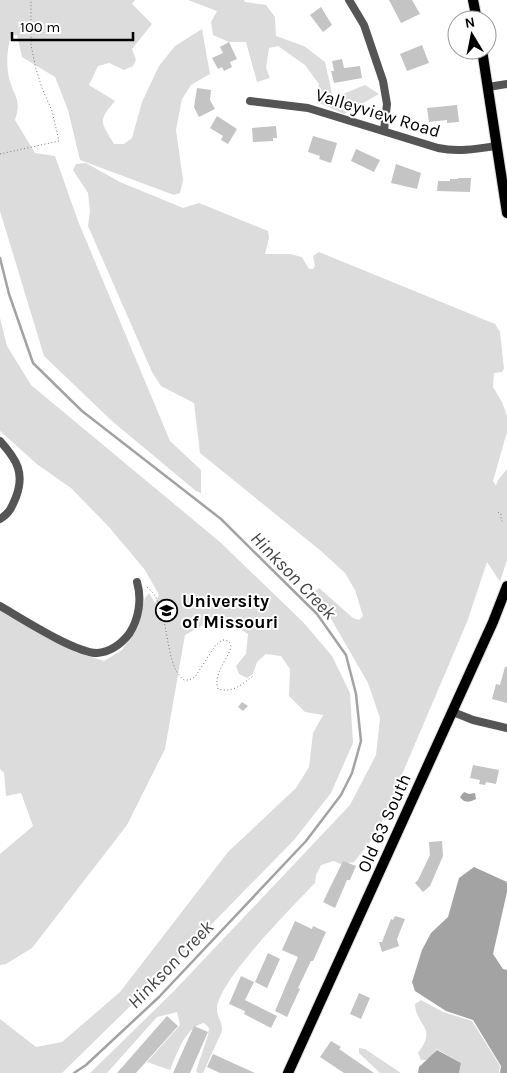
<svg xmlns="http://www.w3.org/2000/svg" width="507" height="1073" font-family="Karla,sans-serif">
	<rect width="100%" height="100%" fill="#fff"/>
	<g fill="#dcdcdc">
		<path d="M0,0h135l-3,4 20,20 -20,25 4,11 -3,6 -9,4 -15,-7 -11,3 -9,19 26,16c-17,20 -15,20 -1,43h10l8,-6 10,-36 17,-36 16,-20 27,-17 8,45 -19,11 -9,14 -6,31 7,50 -3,13 -6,2 -94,-35 -12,-50 -13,-33 -33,-20 -5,-22h-6c-4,14 -5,29 -2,43 5,20 13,20 6,42l20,33 20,3 23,65 92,220 31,29v23l-5,-2 -84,-70 -68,-65 -44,-145z"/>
		<polygon points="188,0 244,0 245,2 266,5 275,17 276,36 304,46 325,62 333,98 365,85 379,94 344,114 317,102 319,84 305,65 278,46 269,48 266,68 270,78 257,82 246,42 229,42 213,35 211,22 217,11"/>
		<path d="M86,163l34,19 63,26 16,-5 69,28 1,7 -4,16h25l12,3 7,12h4l2,-3 -2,-10 6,-4 176,72 5,8 4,37 -2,3 -8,1 -1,14 9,15 5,14v16l-14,49 3,5 2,-6 9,-11v91l-7,22 -13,-20 -20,60 -90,211 -23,29 -14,2 -6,-3 -13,4 -5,10 -1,8c-21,22 -98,99 -98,126 0,8 6,14 5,22l-19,42h-5l-2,-2 12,-36 1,-7 -5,-5c-19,4 -27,31 -34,47l-23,-8 33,-37 -3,-13 -20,5 -50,56h-17l83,-81 177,-187 26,-50 4,-37 -12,-35 -53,-92 4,-3 34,30 6,2 4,-4 -8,-26 -10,-17 -24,-22 -121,-98 -6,-50 -33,-17 -9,-14 -64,-146 2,-15 -2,-18 -15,-23 3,-6z"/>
		<polygon points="0,318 7,346 31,385 220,542 303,622 332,656 350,693 353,743 331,793 294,840 162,975 62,1073 0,1073 0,1019 36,1047 62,1042 120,992 228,852 296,788 309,767 313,733 323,715 305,712 289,696 290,669 281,656 266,654 257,662 253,674 247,678 239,674 236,666 246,654 248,634 220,616 185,635 165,749 127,825 32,948 6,964 0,965 0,854 33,826 21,793 6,796 4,773 0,769 0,608 75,652 104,661 122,650 138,625 145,598 149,593 155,603 159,595 145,570 109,527 71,488 38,465 0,431"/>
		<path d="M421,1000l22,12 29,9 28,45 -1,7h-40l2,-10 -24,-14 -10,11h-6l-3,-7c20,-27 -2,-26 -3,-49z"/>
		<polygon points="359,1048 365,1049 401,1073 380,1073 359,1053"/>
	</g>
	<g fill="#a3a3a3">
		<path d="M464,792l5,2 6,-1 1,6c-6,3 -11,5 -16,-2z"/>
		<polygon points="474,867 507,882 507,892 493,954 503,969 507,970 507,1073 500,1073 501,1066 473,1020 446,1011 415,991 412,982 422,950 431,933 448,917 459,878"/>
		<polygon points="437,1050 461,1063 459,1073 418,1073 419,1067"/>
	</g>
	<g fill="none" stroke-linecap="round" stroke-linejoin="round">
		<polyline stroke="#a3a3a3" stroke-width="2.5" points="0,258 9,294 33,363 82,411 221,519 317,614 346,655 356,694 361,741 352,773 341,795 306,841 159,997 86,1065 74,1073"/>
	</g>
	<g fill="#c4c4c4">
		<polygon points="389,0 412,0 420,14 401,23"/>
		<polygon points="321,7 332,25 323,32 310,15"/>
		<polygon points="229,42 237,59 230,62 232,67 224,71 222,67 218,69 212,58 223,53 220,47"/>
		<polygon points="422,45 429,63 407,71 400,54"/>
		<polygon points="342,59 344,68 360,66 362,78 334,83 331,71 334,71 332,61"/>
		<polygon points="197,88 211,90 210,100 215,109 199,117 194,107"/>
		<polygon points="457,105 459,122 447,123 447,120 429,122 427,108"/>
		<polygon points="217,116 237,129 228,144 221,140 223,136 210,128"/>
		<polygon points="276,126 277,138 273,138 273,141 253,142 252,128"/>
		<polygon points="313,136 337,143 331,163 319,159 320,156 308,152"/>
		<polygon points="356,149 380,160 374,172 351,161"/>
		<polygon points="396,164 421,173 417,189 391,183"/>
		<polygon points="458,178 471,178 470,192 437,191 438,181 450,181 450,179 458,179"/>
		<polygon points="505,667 507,667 507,703 492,699 496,684 500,685"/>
		<polygon points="242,702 248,706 243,711 238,707"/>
		<polygon points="473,765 499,770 496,784 486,782 485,785 479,784 480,780 470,778"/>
		<polygon points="442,841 443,856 430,886 423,892 415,883 418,880 430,855 429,842"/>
		<polygon points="343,861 356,866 350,880 347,880 335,908 323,902"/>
		<polygon points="395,916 405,919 397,939 399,946 382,952 379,942 382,942 391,919 393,920"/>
		<polygon points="295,921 312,929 313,926 326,932 313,961 311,961 298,988 300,989 287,1017 275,1011 298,957 282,950"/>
		<polygon points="268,953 280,959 267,988 255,982"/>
		<polygon points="241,976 254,982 245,1000 277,1016 271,1028 244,1014 245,1011 229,1004"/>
		<polygon points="359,993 370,998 361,1019 350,1014"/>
		<polygon points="167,1016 178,1026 136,1073 117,1073"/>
		<polygon points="194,1026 208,1032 190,1073 173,1073"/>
		<polygon points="331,1041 341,1047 339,1049 374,1073 344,1073 320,1057"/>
		<polygon points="213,1054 255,1073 220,1073 207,1067"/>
	</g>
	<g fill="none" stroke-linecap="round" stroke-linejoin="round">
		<defs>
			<g id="major">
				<polyline points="473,0 477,20"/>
				<polyline points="482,50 507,213"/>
				<polyline points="288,1073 493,622 507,586"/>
			</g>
		</defs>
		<use href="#major" stroke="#dbdbdb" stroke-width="12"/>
		<g stroke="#777" stroke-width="1" stroke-dasharray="1 2.5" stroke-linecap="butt">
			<polyline points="0,154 59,141 52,111 42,88 36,69 31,45 31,0"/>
			<polyline points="498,512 501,514 501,520 504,523"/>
			<path d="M147,587c25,19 15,77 37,93h5l6,-3 20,-31 7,-6c6,0 9,2 9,8 -5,13 -18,27 -13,41 15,4 23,-4 35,-13"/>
		</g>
		<g stroke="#555" stroke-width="8">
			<polyline points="349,0 364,25 383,81 387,104 384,130"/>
			<polyline points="488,87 507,84"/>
			<path d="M250,101l58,7 130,40c20,4 38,1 58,-2"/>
			<path d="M0,441c17,19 25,32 16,56 -4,10 -7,17 -16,22"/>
			<path d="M0,606c21,12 75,47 97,47 14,-1 24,-9 32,-19 10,-15 13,-35 8,-52"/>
			<polyline points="453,712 473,720 507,728"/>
		</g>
		<use href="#major" stroke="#000" stroke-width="10"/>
	</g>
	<defs>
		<symbol id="university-ring" viewBox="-11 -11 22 22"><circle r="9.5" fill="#fff" stroke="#000" stroke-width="1.5"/><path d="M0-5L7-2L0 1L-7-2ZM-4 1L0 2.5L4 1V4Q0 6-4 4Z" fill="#000"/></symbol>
	</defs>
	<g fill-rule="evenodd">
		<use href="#university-ring" x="154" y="598" width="25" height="25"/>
	</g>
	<g text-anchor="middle" stroke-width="4" stroke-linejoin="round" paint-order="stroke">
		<g font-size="18" fill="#000" stroke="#fff">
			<text transform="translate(378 113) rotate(17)" y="6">Valleyview Road</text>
			<text transform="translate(384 823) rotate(-66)" y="6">Old 63 South</text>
		</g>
		<g font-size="18" font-weight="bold" fill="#000" stroke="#fff" text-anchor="start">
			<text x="182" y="607">University<tspan x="182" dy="21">of Missouri</tspan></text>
		</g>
		<g font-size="19" font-style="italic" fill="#444" stroke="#fff">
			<text transform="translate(294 575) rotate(46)" y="7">Hinkson Creek</text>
			<text transform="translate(170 964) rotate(-46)" y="7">Hinkson Creek</text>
		</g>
	</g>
	<g transform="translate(472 35) rotate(350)"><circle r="24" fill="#ffffff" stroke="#999999"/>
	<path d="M0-4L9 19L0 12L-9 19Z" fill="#000000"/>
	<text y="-8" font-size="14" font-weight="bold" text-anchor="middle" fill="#000000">N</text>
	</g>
	<path d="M12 32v8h121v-8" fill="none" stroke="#000000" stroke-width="2.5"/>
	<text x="20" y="32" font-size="15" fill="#000000" stroke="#ffffff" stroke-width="4" paint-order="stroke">100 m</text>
</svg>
